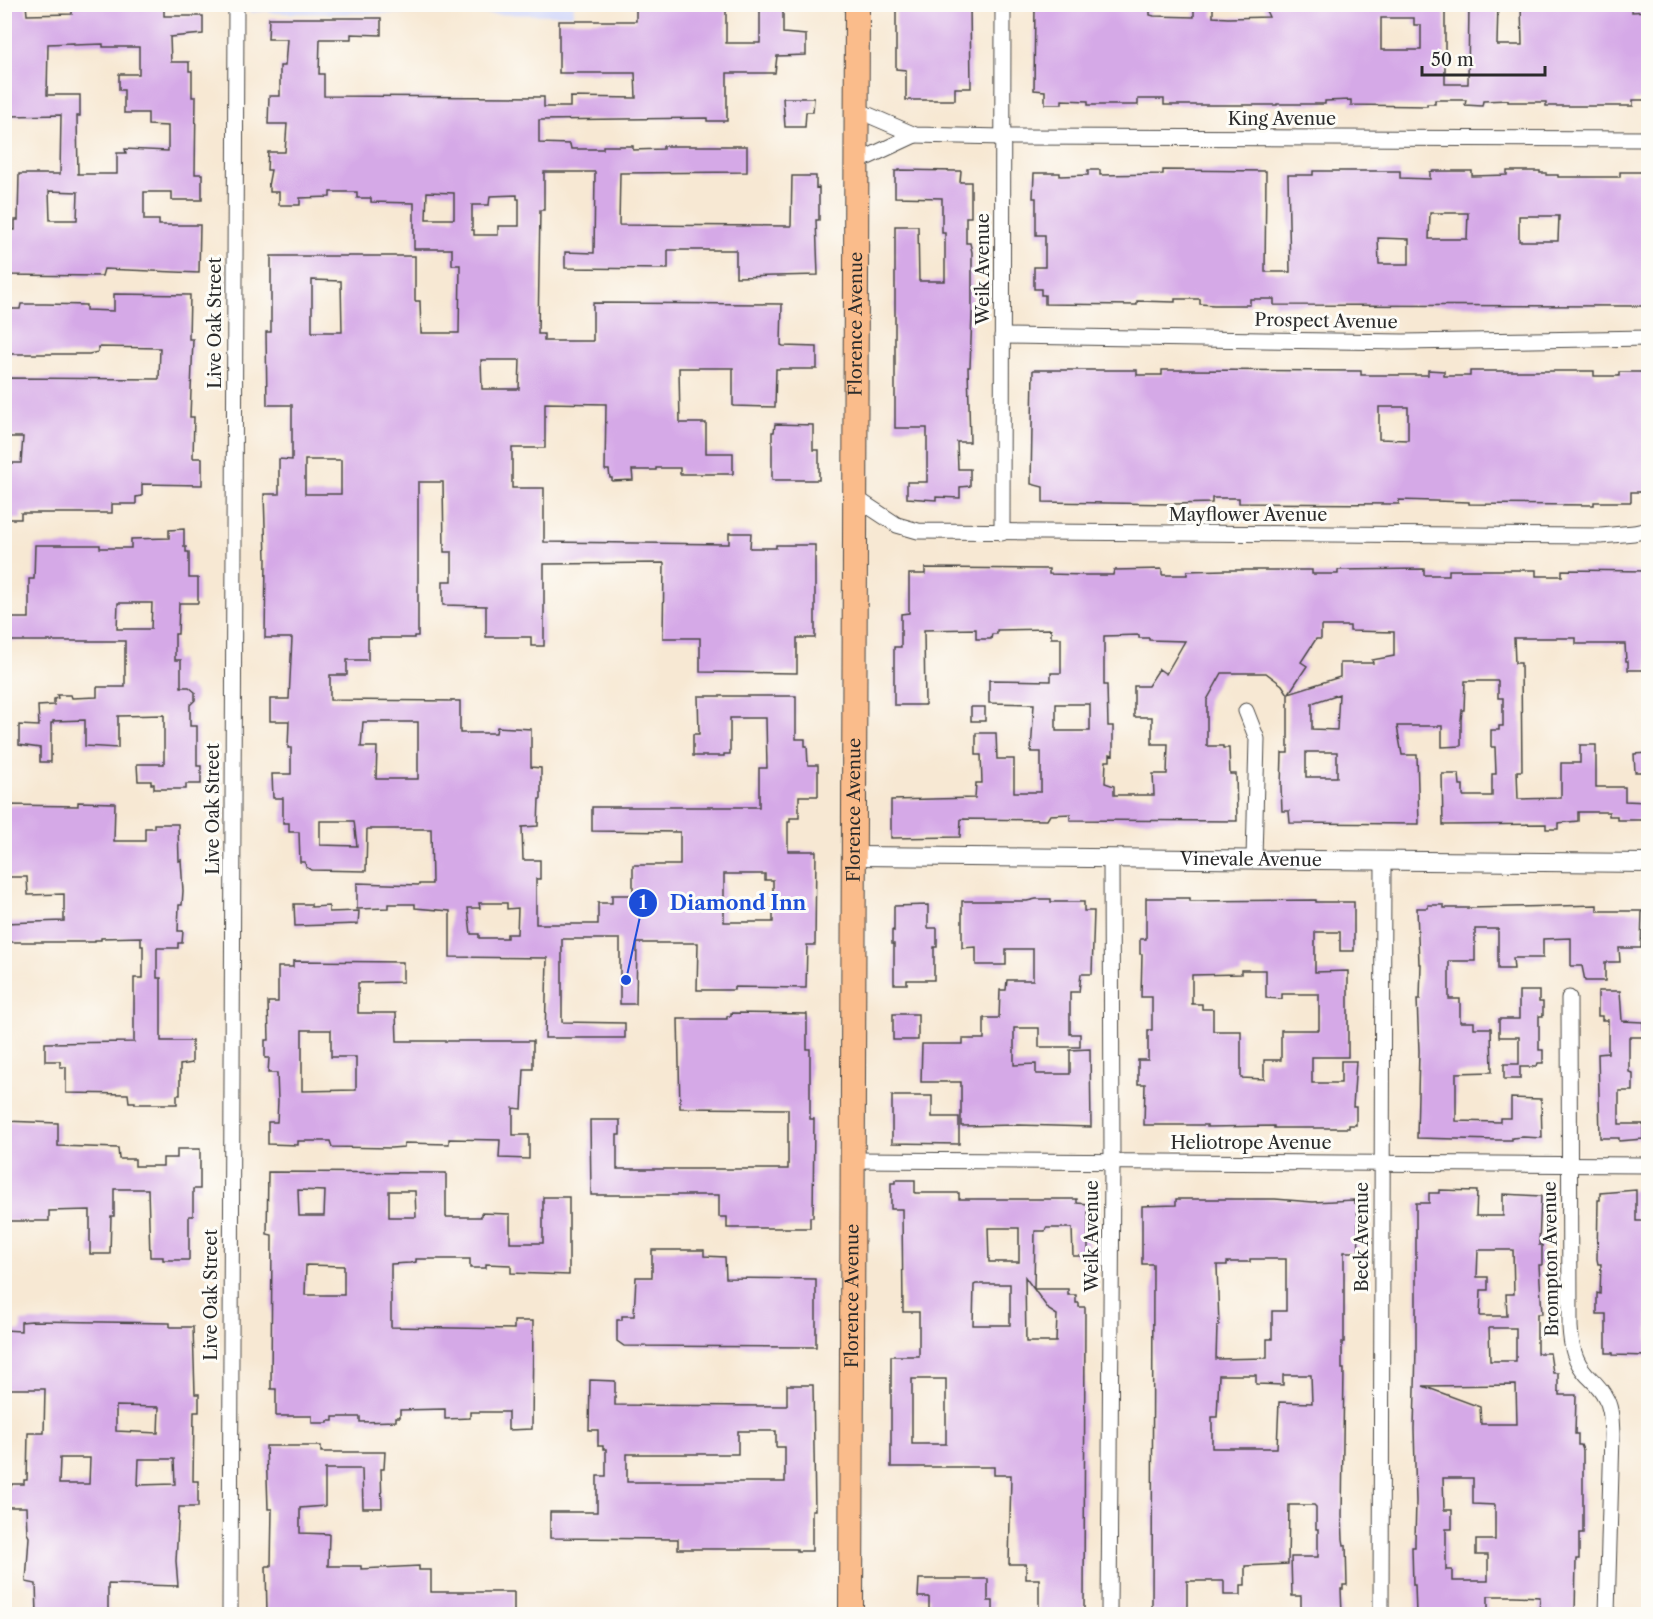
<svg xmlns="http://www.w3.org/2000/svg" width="1653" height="1619" font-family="'Libre Caslon Text',serif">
	<rect width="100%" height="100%" fill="#fdfcf7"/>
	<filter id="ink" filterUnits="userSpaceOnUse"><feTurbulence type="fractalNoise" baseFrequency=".0167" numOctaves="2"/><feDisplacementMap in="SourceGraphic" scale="12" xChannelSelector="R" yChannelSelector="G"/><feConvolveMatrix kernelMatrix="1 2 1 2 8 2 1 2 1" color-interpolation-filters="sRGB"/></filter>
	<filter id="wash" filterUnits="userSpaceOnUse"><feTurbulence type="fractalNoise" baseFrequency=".008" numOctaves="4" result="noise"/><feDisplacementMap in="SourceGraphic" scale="24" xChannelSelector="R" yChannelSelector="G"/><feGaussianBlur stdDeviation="1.35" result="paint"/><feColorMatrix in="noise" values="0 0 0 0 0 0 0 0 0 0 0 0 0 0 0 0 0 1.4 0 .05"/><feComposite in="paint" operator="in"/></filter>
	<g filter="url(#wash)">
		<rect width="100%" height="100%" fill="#f7e8d3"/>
		<polygon fill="#d3d8f9" points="250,5 574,4 574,5 573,15 269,13 269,11 250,13"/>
		<g id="blocks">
			<g fill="#d5a9e7" fill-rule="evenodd">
				<path d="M6,4h20l1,11 45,-1v-10h92v12h39v18l-33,3 1,25h18v9h3v26h4l-1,77h7v26h-30v-8h-28v28h15v5h41l-1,48 -95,-4 -2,7 -98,-1v-45h11v-10h3l1,-46h41l1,-59 -51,1v-33h-6zM74,43v2l29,-1v3h36v27h-20v16h5v23h24v12l20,1v25l-43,-2 1,4h-9v21h-39l-1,-58h3v-21h-33l1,-51zM49,191l29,1 -1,28h-27z"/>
				<path d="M636,4h90v39h34v-39h23v29l23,2v20l-29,1 -2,17h-48v48h-20v-3l-168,2v23l31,1 1,5h32v-3h30v4l30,-1v-3h84v26l-127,1 -1,52 172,1 1,-50h24v12l3,-1v33h-3l2,55 -82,2v-27h-68v19l-103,-1v-16l29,1 1,-81h-51v38h-4l-2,124h6v7h49v-38l189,1 -1,41 2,1 34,1v22h-41l-1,38 -42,-1v-38h-54l1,55h26v30h27v21h-53v-6h-24v2h-24l1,10 -21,1v-3h-2l-1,-8h-4l1,-66 -61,-1v45h-33v40h32v54l185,2v-11h22l-1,15h26v-3h39v93h-18v35l-97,-1v-34h-37l1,-75 -120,1v82h-13v-9h-45v-31l-43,-1v-24h9v-29h-8l-1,-70h-25v154h-4v2h-46v22h-21v15h-17v25l130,1v32h36l1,-6 34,2v38l10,1v31h-2l-1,27 -16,1 1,33h17v19h-4v45h62v-21h14v-8h21v-30h47v-33l-88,-1v-24h167v-39h8l-1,-50h-36v36h-6v2h-31v-22h6l-1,-38h98v43h9v7h2l1,19h10v31h-19v22h-9v4h-2v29h28l-1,94h-8l-1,43 -72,-1v3h-37l1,-47h-61l-1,61h-16v-65h-58v83l63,1v15h-80l2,-80 -97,-1v-46l-35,-3v-4h-27v4l-31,1v-26l62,2v-1h13l-1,-55h-64l-1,42 -55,-1 -5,-3 -1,-5h-5l-1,-30h-10v-9h-6v-25h-10l-1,-24h19v-26h-3l1,-27h-19v-22h19l3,-61h-27l1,-79 -2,-65h15v-35l13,1v-55h-25l-1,-73h5v-76h144v45h5l1,32h38l1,-68h-8v-16h-38v-46l-43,-1v-4h-14v-6h-27v5l-30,1v7h-21v-13h-9v-4l-2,-2 3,-16h-4l1,-18h17l2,-28h-19l1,-28h11v-30h5l2,-27h-19l1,-21h112v17l-30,-1v5h-31l-1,35h5v22l220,1v10h26v-10l66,1 -1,-25h-76v-52h77zM427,192l27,1v26h-28zM517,195v4h2v27h-21v9h-24v-5h-2v-25h17l1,-9zM312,280l29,1 1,51h-30zM481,360h39l-1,29h-37zM305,460h36v34h-36zM363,722h55v57h-42l1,-32h-16zM320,821h34l3,25 -37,-1zM724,874h41v6h8v42h-49zM479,903h28v6l11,-1 -1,26h-10v4h-28v-4h-8l-3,-26h12z"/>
				<polygon points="896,4 970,4 971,88 955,88 955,100 906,100 906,70 896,69"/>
				<path d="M1035,4h66v4h49v7l4,1 40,1v-13h19v13l15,1 41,-1 -6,-13h182v80h23l1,-80h29l-1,41h25l-1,-41h111v8l16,-1v89h-15v6h-87v-4h-38v-2l-25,1 -1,5 -17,-1 1,-5h-31v4h-8v2l-76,-1v-5l-26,1v3h-48v1h-113v-6h-26v6h-50v-4l-26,-1v4h-17v-13l-11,-1zM1381,18h33v7h7v25h-40z"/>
				<polygon points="783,98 814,98 813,112 806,112 805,127 785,127"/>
				<polygon points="899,170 956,171 961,171 960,182 971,182 971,217 966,217 966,243 970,243 972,252 972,314 970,367 968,367 970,442 957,442 958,469 970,469 970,486 960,487 960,498 936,497 936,500 907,498 907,482 927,482 927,428 895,428 895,226 918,226 919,281 945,281 945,233 942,233 942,198 895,197 895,171 899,171"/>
				<path d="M1088,170h12v5l63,-1v-4l103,1 -1,101h25l-2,-97h25v-4h87v7l30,1v-7l3,-1h39v5l35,-1v-4h33v2h6v2h12v2h62v-5h28v134l-374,-1v-6h-24v6h-36l-14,-1v-5h-25v3l-38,-1v4l-92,-1v-9h-4v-6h-7v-22h11v-32h-9v-37h-3l1,-25h26v3l28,-1zM1430,213h38l-1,26h-38zM1519,216h40l-1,25h-39zM1378,238l31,1v25h-30z"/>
				<polygon points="114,294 190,295 189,339 193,339 190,417 194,417 193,458 202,458 202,485 142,484 142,496 136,497 136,504 112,504 112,513 21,513 21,519 4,519 4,463 21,463 23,437 6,437 4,378 159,379 160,348 98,347 98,352 89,354 4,354 4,309 20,309 21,304 46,304 86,305 86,310 114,311"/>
				<path d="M1033,370h104v5h25v-5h21l178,1v4h67v-5l16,1v5h26v-5h124v5h25v-4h29v120h-17v10h-37v3l-125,-1v-2l-70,-2v4l-160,-1v-5h-27v5l-39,1 -130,-2v-15l-12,-3zM1379,407h29v33l-29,-1z"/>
				<polygon points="775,424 813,425 813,450 819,450 819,480 772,480 772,432 774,432"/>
				<path d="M184,529v18h2v5h3v26h9v25h-19l-1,31h-3v26h6v27h8l6,5v8l-5,5v21h7v40h4v18h-15v5h-32v-5h-3v-3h-13l-1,-17h27v-49l-46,1v32l-33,-2v-26l-32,1v2h-2v39h-11v-14l-21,-3v-20l20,1 -1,-20 16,-1v-6l4,-1 -1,-3h14l1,3 25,-1v-10h28v-46h-121v-23h25v-39h5l1,-34h65v3h31v-9l38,-1v-8zM118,603h34l-1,26h-34z"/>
				<path d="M925,568l124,1v5l37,1h27l1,-5 48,-1v6h25v-4l38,-1h87v4h26v-4l86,-1v6h25v-5h87v6h26v-6l86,1 -1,80h1v19h-20v-9h-2l-1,-17h-49v-6h-62l1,25h6l1,108h-5l1,28 43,-1v-35h19v-18h16v42h29v14l23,1v18h-31v-4h-8v-4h-31v9l-20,2v6h-12v-5l-103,1 -1,-51h17l1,11h3v11h29v-22h4l-1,-27h-4v-17h8v-4h4v-28h-5v-17h-33l-1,29h-2l-1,10v26l-19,1v-21h-45l5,29h15l2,69 -129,-1 -1,-12h-7l-1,-24 1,-34h6v-59l-6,-9 -16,-12h-44l-15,27v46h16v2h6l1,26h6l1,47 -167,-1v-6l-20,1 -3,5 -86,-1 -1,18 -69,1v-38l84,-2 1,-15h6l-1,-28h-5v-22h20l1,26h17v33h27v-40h-10l3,-48 -45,-1v-23l62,1v-8h10v-35h-10v-9l-54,1v4h-5l-1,5h-15v-10l-52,1 1,75h-31v-58h7v-33l8,-1v-39h16zM1321,626h29v5l44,1v24l-22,4 1,3h-33v14l-51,16 18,-27 -6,-4 15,-23h5zM1139,635v3h10v2l36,1 -19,33 -7,-5 -11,17h-14v31h18v27h16l-1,30h-14l1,21h-40v-9l-9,-3 1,-22h4v-7l3,1v-29h-5l-1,-41h-3v-49zM1339,694l-2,36 -25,-1v-26zM1056,704h34v27h-34zM1306,752h31v25h-31z"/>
				<rect x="971" y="707" width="14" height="14"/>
				<polygon points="1648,753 1648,772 1635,772 1634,754"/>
				<polygon points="78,802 115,803 114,841 145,841 145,828 154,828 154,824 178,824 179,861 181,860 183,891 182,905 179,905 178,931 183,931 182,943 178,943 178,948 157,948 157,978 161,978 161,1041 192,1041 192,1063 180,1065 180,1095 177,1095 177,1104 135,1104 135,1102 129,1102 128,1094 66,1093 66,1067 60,1067 60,1061 45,1061 45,1043 134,1042 134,978 143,978 143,946 141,946 141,937 101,938 101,940 95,940 95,942 4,942 4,923 64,921 64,894 28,895 27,877 4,877 4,805 78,806"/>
				<path d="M1146,898h44v3l126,-1v2h38v49h-14v-19h-25v40l33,-1v86h-36v26h29v-22h15l-3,46h3v18h-7v3h-75v-2l-67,1v-2h-63l1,-41h-7v-24h10v-30h4v-33h-11l1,-43h-2v-15h6zM1241,970h25v28l16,1v-5h37v36h-38v30h-17v19l-23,-1v-47h-28v-22h-11v-5h-10v-29l49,-1z"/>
				<polygon points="1036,899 1051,899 1051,902 1084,902 1084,911 1094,911 1092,974 1081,974 1079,992 1070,992 1070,1034 1080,1034 1080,1047 1039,1047 1039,1028 1014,1028 1014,1065 1036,1064 1036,1074 1070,1074 1070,1050 1090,1049 1091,1127 1018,1125 961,1126 961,1082 921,1082 922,1044 963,1044 963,1039 984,1039 984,1018 999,1018 1000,990 1006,990 1007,980 1033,980 1033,949 1006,949 1006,965 976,965 976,947 962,948 962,901 1027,901"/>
				<polygon points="294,904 311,904 311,907 329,906 329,912 359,911 358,924 295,926"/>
				<polygon points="928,905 928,928 937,928 937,947 934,947 934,980 907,980 907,984 894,984 894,944 892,944 892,930 894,931 894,906"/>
				<polygon points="1428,905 1444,905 1444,908 1470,908 1597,905 1597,911 1642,911 1641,948 1619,948 1620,962 1605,962 1605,981 1585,981 1582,966 1571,966 1571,938 1543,939 1543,958 1513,958 1514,969 1498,969 1498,929 1475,929 1475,961 1449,961 1449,999 1460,999 1460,1022 1474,1022 1474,1028 1491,1028 1492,1072 1456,1073 1456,1121 1500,1122 1500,1118 1511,1118 1511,1098 1541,1099 1542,1138 1523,1137 1512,1138 1512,1140 1497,1140 1417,1138 1419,1051 1417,999 1420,999 1421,964 1419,964 1417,908 1428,908"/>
				<path d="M293,961l110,1v20l-45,1v30h38l1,28h136v28h-9l-2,40 -9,-1v27h16v24l-30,-1 1,-18 -51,-1v5l-45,-1v4l-13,1 -59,-1 -2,-6h-32v4l-30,-1v-22h9l1,-21 -1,-28h-9l1,-15h-4v-18h4l-1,-38h10v-35h15zM302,1030h29v27h25v33l-54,1z"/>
				<polygon points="1519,991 1539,991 1539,1002 1543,1002 1543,1016 1539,1016 1539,1050 1543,1050 1543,1063 1538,1063 1537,1066 1533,1066 1532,1067 1520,1067 1520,1079 1504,1079 1504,1064 1519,1064 1519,1037 1499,1037 1499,1019 1519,1019"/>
				<polygon points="1598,991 1620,991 1622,1021 1643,1022 1643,1037 1629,1037 1629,1072 1633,1073 1633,1091 1619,1091 1619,1124 1643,1124 1643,1139 1619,1141 1619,1138 1600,1138 1598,1054 1608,1053 1608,1020 1602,1020 1602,1016 1598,1016"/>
				<polygon points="731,1013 807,1014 807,1049 810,1049 810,1119 814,1119 813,1217 810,1217 810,1228 727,1228 727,1217 719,1217 719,1195 591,1195 590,1120 620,1120 620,1135 617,1135 617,1169 788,1169 788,1109 680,1108 678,1019 727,1019 727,1016 731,1016"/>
				<rect x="893" y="1014" width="25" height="26"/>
				<polygon points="892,1096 932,1096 932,1117 959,1117 959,1144 892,1143"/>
				<polygon points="4,1121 58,1123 58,1146 118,1148 119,1159 135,1159 135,1166 163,1166 163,1158 177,1158 177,1149 200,1149 200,1189 193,1189 193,1216 189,1216 189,1260 163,1260 163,1257 150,1257 148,1189 114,1189 114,1216 111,1216 110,1254 90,1254 90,1210 49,1211 49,1221 4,1221"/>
				<path d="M268,1172l178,1v44h35v-4l29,1v29h33v-46h26v78l-58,-2v-8l-25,-1v4h-16v-9h-54v3l-6,1 -19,1v63l123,2v-8h19l-1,108 -24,1v-18h-38v6l-25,1v-10l-45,1v7h-4v4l-36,1v-5h-27v4h-5v2h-16v-7h-36v-27h-5l1,-154 -5,-1zM298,1190l27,1 -1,25h-25zM389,1191h26l1,26h-27zM306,1265l38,1v29h-39z"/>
				<path d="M895,1180h20v13h44v6h118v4l11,1v52h-15l-1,-28h-26l-1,3h-10l-1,58h34v6h8v8h3v4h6l-1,307h-45v-35h-13v-15h-17l2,-89h-17v-8h-103v-111h28v-44h-16l-1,-103h-11v-26h4zM988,1228h31v34h-30zM1025,1277l24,33 8,5 -1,27h-30zM976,1284h34v41h-37l1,-40zM912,1379h34v65h-34z"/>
				<path d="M1439,1190l38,1 -1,25h27v-22l38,2 -2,49h3v20h-3l3,49h-5v39h13l3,20h5v19h2v3h16l-1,39h3v11h3l2,5v83h-4v26h-3l-1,55h-36l1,-17 -26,-1h-26v18h-72l-1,-29h-2l-1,-38h3v-6l1,-40 -2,-72 2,-80v-146h13v-10h10zM1478,1250h35l1,44h-8l1,22h-27l1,-26h7v-13h-11zM1489,1328h27v33h-26zM1516,1385l1,39h-36l-1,-17 -57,-21zM1443,1478h30v26l22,1v35h-19v15h12v26h-36v-11h-6v-41h6v-19h-8z"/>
				<polygon points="1636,1190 1636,1221 1643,1221 1643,1239 1648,1239 1648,1356 1613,1355 1613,1353 1606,1353 1606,1314 1597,1314 1597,1293 1600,1294 1601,1264 1598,1264 1597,1259 1598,1200 1600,1200 1600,1193"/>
				<path d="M1176,1199h99l38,3 41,-2v3h3l2,49h-15v90h-2v27h2l-2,147 1,23 1,6h2l1,40h-4v4h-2l1,25h-41v-18h-9l-1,-39h27v-28h-2v-22l-2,-2h-25l-1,59 -43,2v19h-4v10h-17v-14h-37v33h-30v-3h-5l1,-347h-11v-58l34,-1zM1250,1259h36v52h-14v28h-5v19l-51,1 1,-33h2l-2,-61h10v-3h23zM1219,1375h37v9l27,1v-10h28l1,28 -33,-1 -2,46h-65v-31h5z"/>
				<polygon points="652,1250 704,1250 704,1256 725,1257 726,1278 816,1279 816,1347 624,1346 617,1341 617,1320 622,1320 622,1316 634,1316 636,1277 652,1277"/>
				<path d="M32,1321l138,2v4h23l2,67h4v18h-5l-1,69h5v26h-19l-3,54 2,25 -70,-2v30h-71l-1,-30 -10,-2 3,-45 -2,-4 -1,-26h-22v-20h7l1,-3h12v-4h3l1,-47h16l1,-44h-41v-59l17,1v-9zM116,1406l43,1 -1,26 -42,-2zM60,1458h30l-1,26h-30zM139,1459h35l1,25 -37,1z"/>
				<path d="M590,1380l25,1v24l172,1v-21h26l2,125h-3v41h-15v-2h-119v-10l-128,-1v-26h47v-36h9v-27h-3v-3h-5v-16h-9zM738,1431h38v16h9v35h-158v-28h111z"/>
				<polygon points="266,1446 321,1446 321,1452 385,1452 384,1469 381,1469 382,1508 363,1508 362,1469 325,1469 325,1506 300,1508 300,1533 329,1534 328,1566 361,1566 361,1569 419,1566 419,1570 431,1570 431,1592 514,1592 514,1614 365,1614 365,1612 336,1612 336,1614 267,1614 266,1566 271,1566 272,1509 268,1509"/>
				<polygon points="919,1579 988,1579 988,1601 993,1601 993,1614 929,1613 929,1597 918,1597"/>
			</g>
		</g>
	</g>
	<g filter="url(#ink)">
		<use href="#blocks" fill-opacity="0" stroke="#4a4744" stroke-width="1.5"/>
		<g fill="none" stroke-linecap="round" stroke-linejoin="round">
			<defs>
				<g id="minor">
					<polyline points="857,110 915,135 1003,137 1648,139"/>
					<polyline points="857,162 915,135"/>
					<polyline points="1002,336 1403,342 1648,338"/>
					<polyline points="856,498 897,525 918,531 1601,536 1634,533 1648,530"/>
					<polyline points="1002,533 1003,4"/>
					<polyline points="1246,711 1257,739 1254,859"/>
					<path d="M1569,998l1,329c1,18 4,34 17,48 7,7 14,13 18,22 7,11 6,24 7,37l-5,180"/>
					<polyline points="853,1160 1648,1165"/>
					<polyline points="230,1614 236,4"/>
					<polyline points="1109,1614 1112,1161 1111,858"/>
					<polyline points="1381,1614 1383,860"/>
				</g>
				<g id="tertiary">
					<path id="s1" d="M855,856l793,7"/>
				</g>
				<g id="primary">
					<path id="s2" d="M851,1614l6,-1610"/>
				</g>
			</defs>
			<use href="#minor" stroke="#4a4744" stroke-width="17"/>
			<use href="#tertiary" stroke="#4a4744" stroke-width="20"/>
			<use href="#primary" stroke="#4a4744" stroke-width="26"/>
			<use href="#minor" stroke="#fff" stroke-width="15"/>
			<use href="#tertiary" stroke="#fff" stroke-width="18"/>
			<use href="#primary" stroke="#fabc8b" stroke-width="24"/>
		</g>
	</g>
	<g text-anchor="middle" stroke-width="6" stroke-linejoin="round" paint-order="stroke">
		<g font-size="18" fill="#2b2b2b" stroke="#fdfcf7">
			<text x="1282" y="125">King Avenue</text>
			<text transform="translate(983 269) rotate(-90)" y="6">Weik Avenue</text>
			<text transform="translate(1326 321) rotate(1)" y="6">Prospect Avenue</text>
			<text transform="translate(215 323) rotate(-90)" y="6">Live Oak Street</text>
			<text dy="6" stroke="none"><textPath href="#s2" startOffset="1290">Florence Avenue</textPath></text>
			<text x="1248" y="521">Mayflower Avenue</text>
			<text transform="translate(213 809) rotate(-90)" y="6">Live Oak Street</text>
			<text dy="6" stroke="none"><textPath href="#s2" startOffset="804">Florence Avenue</textPath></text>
			<text dy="6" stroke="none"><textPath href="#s1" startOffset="396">Vinevale Avenue</textPath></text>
			<text x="1251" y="1149">Heliotrope Avenue</text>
			<text transform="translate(1092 1236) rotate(-90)" y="6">Weik Avenue</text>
			<text transform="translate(1362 1237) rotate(-90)" y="6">Beck Avenue</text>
			<text transform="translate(1551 1259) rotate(-91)" y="6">Brompton Avenue</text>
			<text transform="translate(211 1295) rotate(-90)" y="6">Live Oak Street</text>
			<text dy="6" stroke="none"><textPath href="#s2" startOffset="318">Florence Avenue</textPath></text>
		</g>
	</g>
	<path fill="none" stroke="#1d4ed8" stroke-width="2" d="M626 980L643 903"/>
	<g fill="#1d4ed8" stroke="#fdfcf7" stroke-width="2">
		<circle cx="626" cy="980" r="6"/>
		<circle cx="643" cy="903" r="15"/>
	</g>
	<g font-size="18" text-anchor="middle" font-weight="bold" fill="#fff">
		<text x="643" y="909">1</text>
	</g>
	<g font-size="20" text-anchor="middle" font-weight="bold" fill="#1d4ed8" stroke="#fdfcf7" stroke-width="6" stroke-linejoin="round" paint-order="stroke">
		<text x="738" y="910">Diamond Inn</text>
	</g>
	<rect width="1653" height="1619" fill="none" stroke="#fdfcf7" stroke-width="24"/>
	<path d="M1422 66v9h123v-9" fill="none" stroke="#2b2b2b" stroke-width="3"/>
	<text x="1431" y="66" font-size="18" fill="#2b2b2b" stroke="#fdfcf7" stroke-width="4.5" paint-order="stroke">50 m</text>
</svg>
